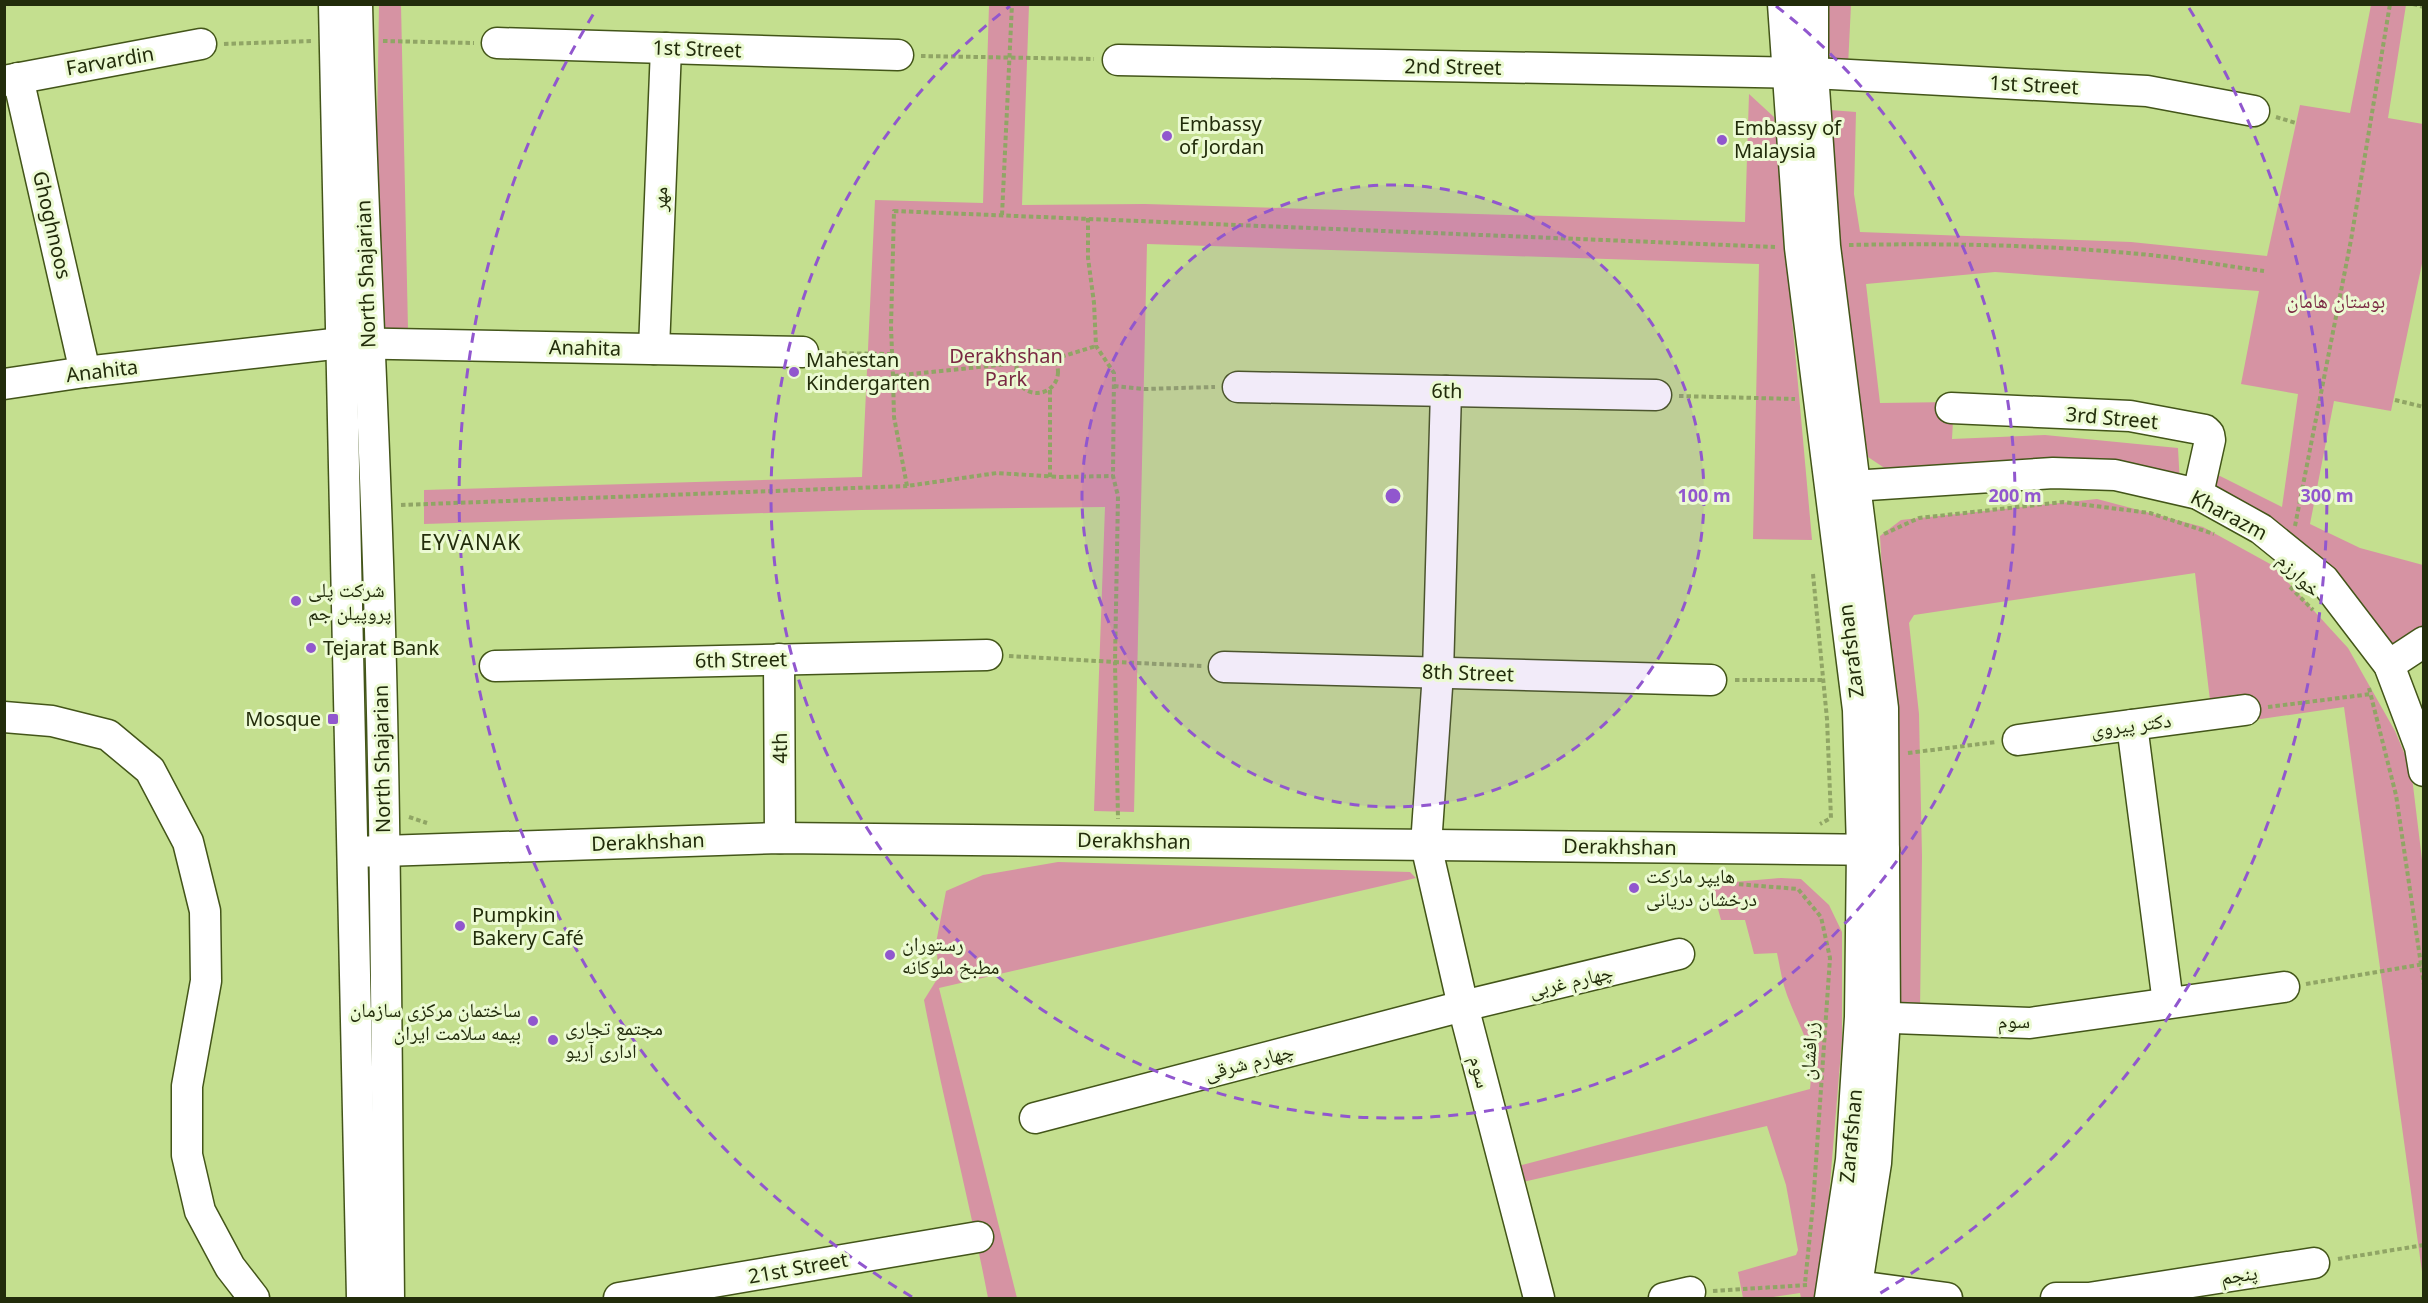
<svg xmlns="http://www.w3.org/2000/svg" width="2428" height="1303" font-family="'Noto Sans','Noto Naskh Arabic',sans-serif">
	<rect width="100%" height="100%" fill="#c4df8f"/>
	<g fill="#d693a3">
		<polygon points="379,5 401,5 408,329 401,335 381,325 377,128"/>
		<polygon points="989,5 1029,5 1022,205 1145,204 1745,222 1749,94 1774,117 1812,540 1753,539 1759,264 1147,244 1134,812 1094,811 1105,507 861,510 424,524 424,490 862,477 875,200 983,203"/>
		<polygon points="1829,5 1851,5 1848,66 1825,64"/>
		<polygon points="2371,5 2406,5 2388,118 2423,124 2423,259 2391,411 2334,401 2310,524 2360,548 2423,565 2423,632 2388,651 2204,489 2210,471 2282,507 2298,394 2241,384 2259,291 1995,272 1866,284 1880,403 1954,402 1952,439 2045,435 2178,448 2180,485 1898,477 1868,457 1836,250 1830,110 1856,112 1854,194 1860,232 2131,242 2267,256 2300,105 2350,113"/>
		<polygon points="2097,499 2203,527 2272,565 2348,648 2395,731 2411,769 2423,868 2423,1279 2344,707 2213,726 2195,573 1914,615 1909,623 1919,714 1922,856 1920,1012 1898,1009 1887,654 1880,536 1901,520"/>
		<path d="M1058,862l352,10 6,6 -477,110 78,310h-29c-19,-100 -45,-198 -64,-298l15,-24 -3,-33 10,-52 37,-16z"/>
		<path d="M1781,878l20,1 28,26 13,27v107l-13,157 -13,102h-15l-1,-5 -34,5h-23l-5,-26 58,-17 2,-5 -12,-65 -19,-59 -244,56 -5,-16 292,-77c5,-43 -9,-57 -23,-94 -5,-13 -7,-28 -10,-42l-23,1 -9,-34h-24l-10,-36z"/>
	</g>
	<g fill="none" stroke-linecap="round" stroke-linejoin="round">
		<defs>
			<g id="minor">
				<polyline points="334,4 362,1298"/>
				<path d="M357,4c4,167 13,334 19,501 10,264 10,529 13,793"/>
				<polyline points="1783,4 1800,248 1858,710 1862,849 1860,1017 1851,1160 1830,1298"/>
				<polyline points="1813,4 1813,73 1825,246 1883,708 1885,1017 1876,1163 1855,1298"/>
				<polyline points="497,43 898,55"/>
				<polyline points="1118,60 1813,73 2147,91 2254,111"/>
				<polyline points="18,78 85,372"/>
				<polyline points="4,81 201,44"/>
				<polyline points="654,349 666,48"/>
				<polyline points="4,384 85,372 342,343 803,352"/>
				<polyline points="1238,387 1656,395"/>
				<polyline points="1446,391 1438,673 1426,845 1463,1006 1539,1298"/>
				<polyline points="1951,408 2130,416 2205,430 2209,434 2210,440 2198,494"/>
				<polyline points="1837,487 2053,473 2115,475 2198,494 2261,529 2324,580 2389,665 2420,747 2424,771"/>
				<polyline points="779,659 780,838"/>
				<polyline points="2389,665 2424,642"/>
				<polyline points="495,666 987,655"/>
				<polyline points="1224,667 1711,680"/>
				<polyline points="4,717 52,721 108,735 150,770 188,842 205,911 206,981 187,1086 187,1155 200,1211 230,1267 254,1298"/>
				<polyline points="2132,725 2168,1003"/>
				<polyline points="2018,740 2245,710"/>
				<polyline points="353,852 780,838 1884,850"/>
				<polyline points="1866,1017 2030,1023 2284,987"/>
				<polyline points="1035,1118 1463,1006 1679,954"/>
				<polyline points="1857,1286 1947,1298"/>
				<polyline points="619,1298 978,1237"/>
				<polyline points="1664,1298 1690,1292"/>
				<polyline points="2056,1298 2089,1298 2314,1263"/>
			</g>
		</defs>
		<use href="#minor" stroke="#435519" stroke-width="33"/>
		<g stroke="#90a565" stroke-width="4" stroke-dasharray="4.5 3" stroke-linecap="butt">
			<polyline points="2413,4 2424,7"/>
			<polyline points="383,41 474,43"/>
			<polyline points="224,44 312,41"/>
			<polyline points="921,56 1094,59"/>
			<polyline points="2276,117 2296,123"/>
			<polyline points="1002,215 1012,4"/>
			<polyline points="1088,218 1088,258 1094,303 1096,346 1114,373 1113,476 1118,496 1115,662 1202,666"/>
			<path d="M1849,245c101,-2 201,0 301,10 38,4 76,11 114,16"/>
			<circle cx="1037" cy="372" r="21"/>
			<polyline points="827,353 892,354"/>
			<polyline points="1054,359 1096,346"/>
			<polyline points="1018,363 893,376 894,417 907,486 997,473 1059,477 1113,476"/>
			<polyline points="893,376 891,327 894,211 1775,247"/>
			<polyline points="1114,386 1144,389 1215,387"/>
			<polyline points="1050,390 1050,477"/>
			<polyline points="1679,396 1795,399"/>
			<polyline points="2395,400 2424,407"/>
			<polyline points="401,505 907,486"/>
			<polyline points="2295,526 2351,240 2390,4"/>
			<polyline points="1884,534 1919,518 2063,502 2150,513 2214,534"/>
			<polyline points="1813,574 1827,719 1831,818 1820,824"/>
			<polyline points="2290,587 2313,610"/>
			<polyline points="1009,656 1115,662 1118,819"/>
			<polyline points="1735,680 1824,680"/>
			<polyline points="2369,688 2396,795 2424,985"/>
			<polyline points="2268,707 2371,694"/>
			<polyline points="1908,753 1996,742"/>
			<polyline points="409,817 427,823"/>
			<polyline points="1724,883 1798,889 1821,917 1830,958 1813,1205 1805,1283"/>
			<polyline points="2306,984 2424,964"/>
			<polyline points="2338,1259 2424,1245"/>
			<polyline points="1713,1291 1807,1285"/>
		</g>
		<use href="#minor" stroke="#fff" stroke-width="30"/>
	</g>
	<circle cx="1393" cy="496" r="311" fill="#9157ce" fill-opacity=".12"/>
	<g fill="none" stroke="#9157ce" stroke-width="3" stroke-dasharray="10 8">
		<circle cx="1393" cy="496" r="311"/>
		<path d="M1776 6A622 622 0 1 1 1010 6"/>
		<path d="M912 1297A934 934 0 0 1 597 8M2189 8A934 934 0 0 1 1874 1297"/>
	</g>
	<g fill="#9157ce" stroke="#ecfad3" stroke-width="2">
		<circle cx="1167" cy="136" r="6"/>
		<circle cx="1722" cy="140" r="6"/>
		<circle cx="794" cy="372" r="6"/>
		<circle cx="296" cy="601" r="6"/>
		<circle cx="311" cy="648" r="6"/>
		<rect x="327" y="713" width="12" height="12" rx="3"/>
		<circle cx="1634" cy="888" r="6"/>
		<circle cx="460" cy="926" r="6"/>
		<circle cx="890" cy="955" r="6"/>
		<circle cx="533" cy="1021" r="6"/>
		<circle cx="553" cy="1040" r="6"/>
	</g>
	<g text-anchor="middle" stroke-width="6" stroke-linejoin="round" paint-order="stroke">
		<g font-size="20" fill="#222c0b" stroke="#ecfad3">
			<text transform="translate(697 49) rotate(2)" y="7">1st Street</text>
			<text transform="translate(110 61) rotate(-10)" y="7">Farvardin</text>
			<text transform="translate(1453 67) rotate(1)" y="7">2nd Street</text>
			<text transform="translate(2034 85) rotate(3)" y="7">1st Street</text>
			<text transform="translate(660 199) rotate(-88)" y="7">مهر</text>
			<text transform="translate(52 225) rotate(77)" y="7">Ghoghnoos</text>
			<text transform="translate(366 274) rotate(-92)" y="7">North Shajarian</text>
			<text transform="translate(585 348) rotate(1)" y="7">Anahita</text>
			<text transform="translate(102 371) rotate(-7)" y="7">Anahita</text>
			<text transform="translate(1447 391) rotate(1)" y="7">6th</text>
			<text transform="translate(2112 418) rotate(5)" y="7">3rd Street</text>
			<text transform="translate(2229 515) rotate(28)" y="7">Kharazm</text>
			<text transform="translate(2299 575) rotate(45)" y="7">خوارزم</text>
			<text transform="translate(1851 651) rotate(-97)" y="7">Zarafshan</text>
			<text transform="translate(741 660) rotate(-1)" y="7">6th Street</text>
			<text transform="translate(1468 673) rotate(2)" y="7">8th Street</text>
			<text transform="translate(2131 725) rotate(-7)" y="7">دکتر پیروی</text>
			<text transform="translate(780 748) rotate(-91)" y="7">4th</text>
			<text transform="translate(382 759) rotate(-91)" y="7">North Shajarian</text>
			<text transform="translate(1134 841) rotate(1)" y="7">Derakhshan</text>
			<text transform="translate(648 842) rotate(-2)" y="7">Derakhshan</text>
			<text transform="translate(1620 847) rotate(1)" y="7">Derakhshan</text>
			<text transform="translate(1571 981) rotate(-13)" y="7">چهارم غربی</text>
			<text x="2014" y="1028">سوم</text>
			<text transform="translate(1809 1051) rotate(-86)" y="7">زرافشان</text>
			<text transform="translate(1249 1062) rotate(-15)" y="7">چهارم شرقی</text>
			<text transform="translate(1480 1072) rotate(76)" y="7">سوم</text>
			<text transform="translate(1851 1136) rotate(-85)" y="7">Zarafshan</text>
			<text transform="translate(798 1268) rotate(-10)" y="7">21st Street</text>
			<text transform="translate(2239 1275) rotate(-9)" y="7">پنجم</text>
		</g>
		<g font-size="20" fill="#222c0b" stroke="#ecfad3" text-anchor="start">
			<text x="1179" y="131">Embassy<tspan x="1179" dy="23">of Jordan</tspan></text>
			<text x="1734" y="135">Embassy of<tspan x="1734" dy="23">Malaysia</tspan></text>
			<text x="806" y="367">Mahestan<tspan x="806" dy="23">Kindergarten</tspan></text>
			<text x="308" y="597">شرکت پلی<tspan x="308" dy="23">پروپیلن جم</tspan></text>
			<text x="323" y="655">Tejarat Bank</text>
			<text x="321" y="726" text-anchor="end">Mosque</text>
			<text x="1646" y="883">هایپر مارکت<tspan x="1646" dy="23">درخشان دریانی</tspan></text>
			<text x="472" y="922">Pumpkin<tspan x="472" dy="23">Bakery Café</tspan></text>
			<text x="902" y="951">رستوران<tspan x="902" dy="23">مطبخ ملوکانه</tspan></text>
			<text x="521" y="1017" text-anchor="end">ساختمان مرکزی سازمان<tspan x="521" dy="23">بیمه سلامت ایران</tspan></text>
			<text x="565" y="1035">مجتمع تجاری<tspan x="565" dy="23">اداری آريو</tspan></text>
		</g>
		<g font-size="20" fill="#7a2943" stroke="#ecfad3">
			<text x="2336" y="308">بوستان هامان</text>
			<text x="1006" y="363">Derakhshan<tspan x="1006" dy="23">Park</tspan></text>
		</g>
		<g font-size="21" letter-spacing="1.5" fill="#222c0b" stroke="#ecfad3">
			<text x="471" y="550">EYVANAK</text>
		</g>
	</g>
	<circle cx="1393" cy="496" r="9" fill="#9157ce" stroke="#ecfad3" stroke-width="3"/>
	<g font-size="18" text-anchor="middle" font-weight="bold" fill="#9157ce" stroke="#ecfad3" stroke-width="6" stroke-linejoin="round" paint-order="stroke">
		<text x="1704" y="502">100 m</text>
		<text x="2015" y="502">200 m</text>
		<text x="2327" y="502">300 m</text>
	</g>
	<rect width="2428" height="1303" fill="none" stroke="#222c0b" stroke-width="12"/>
</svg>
